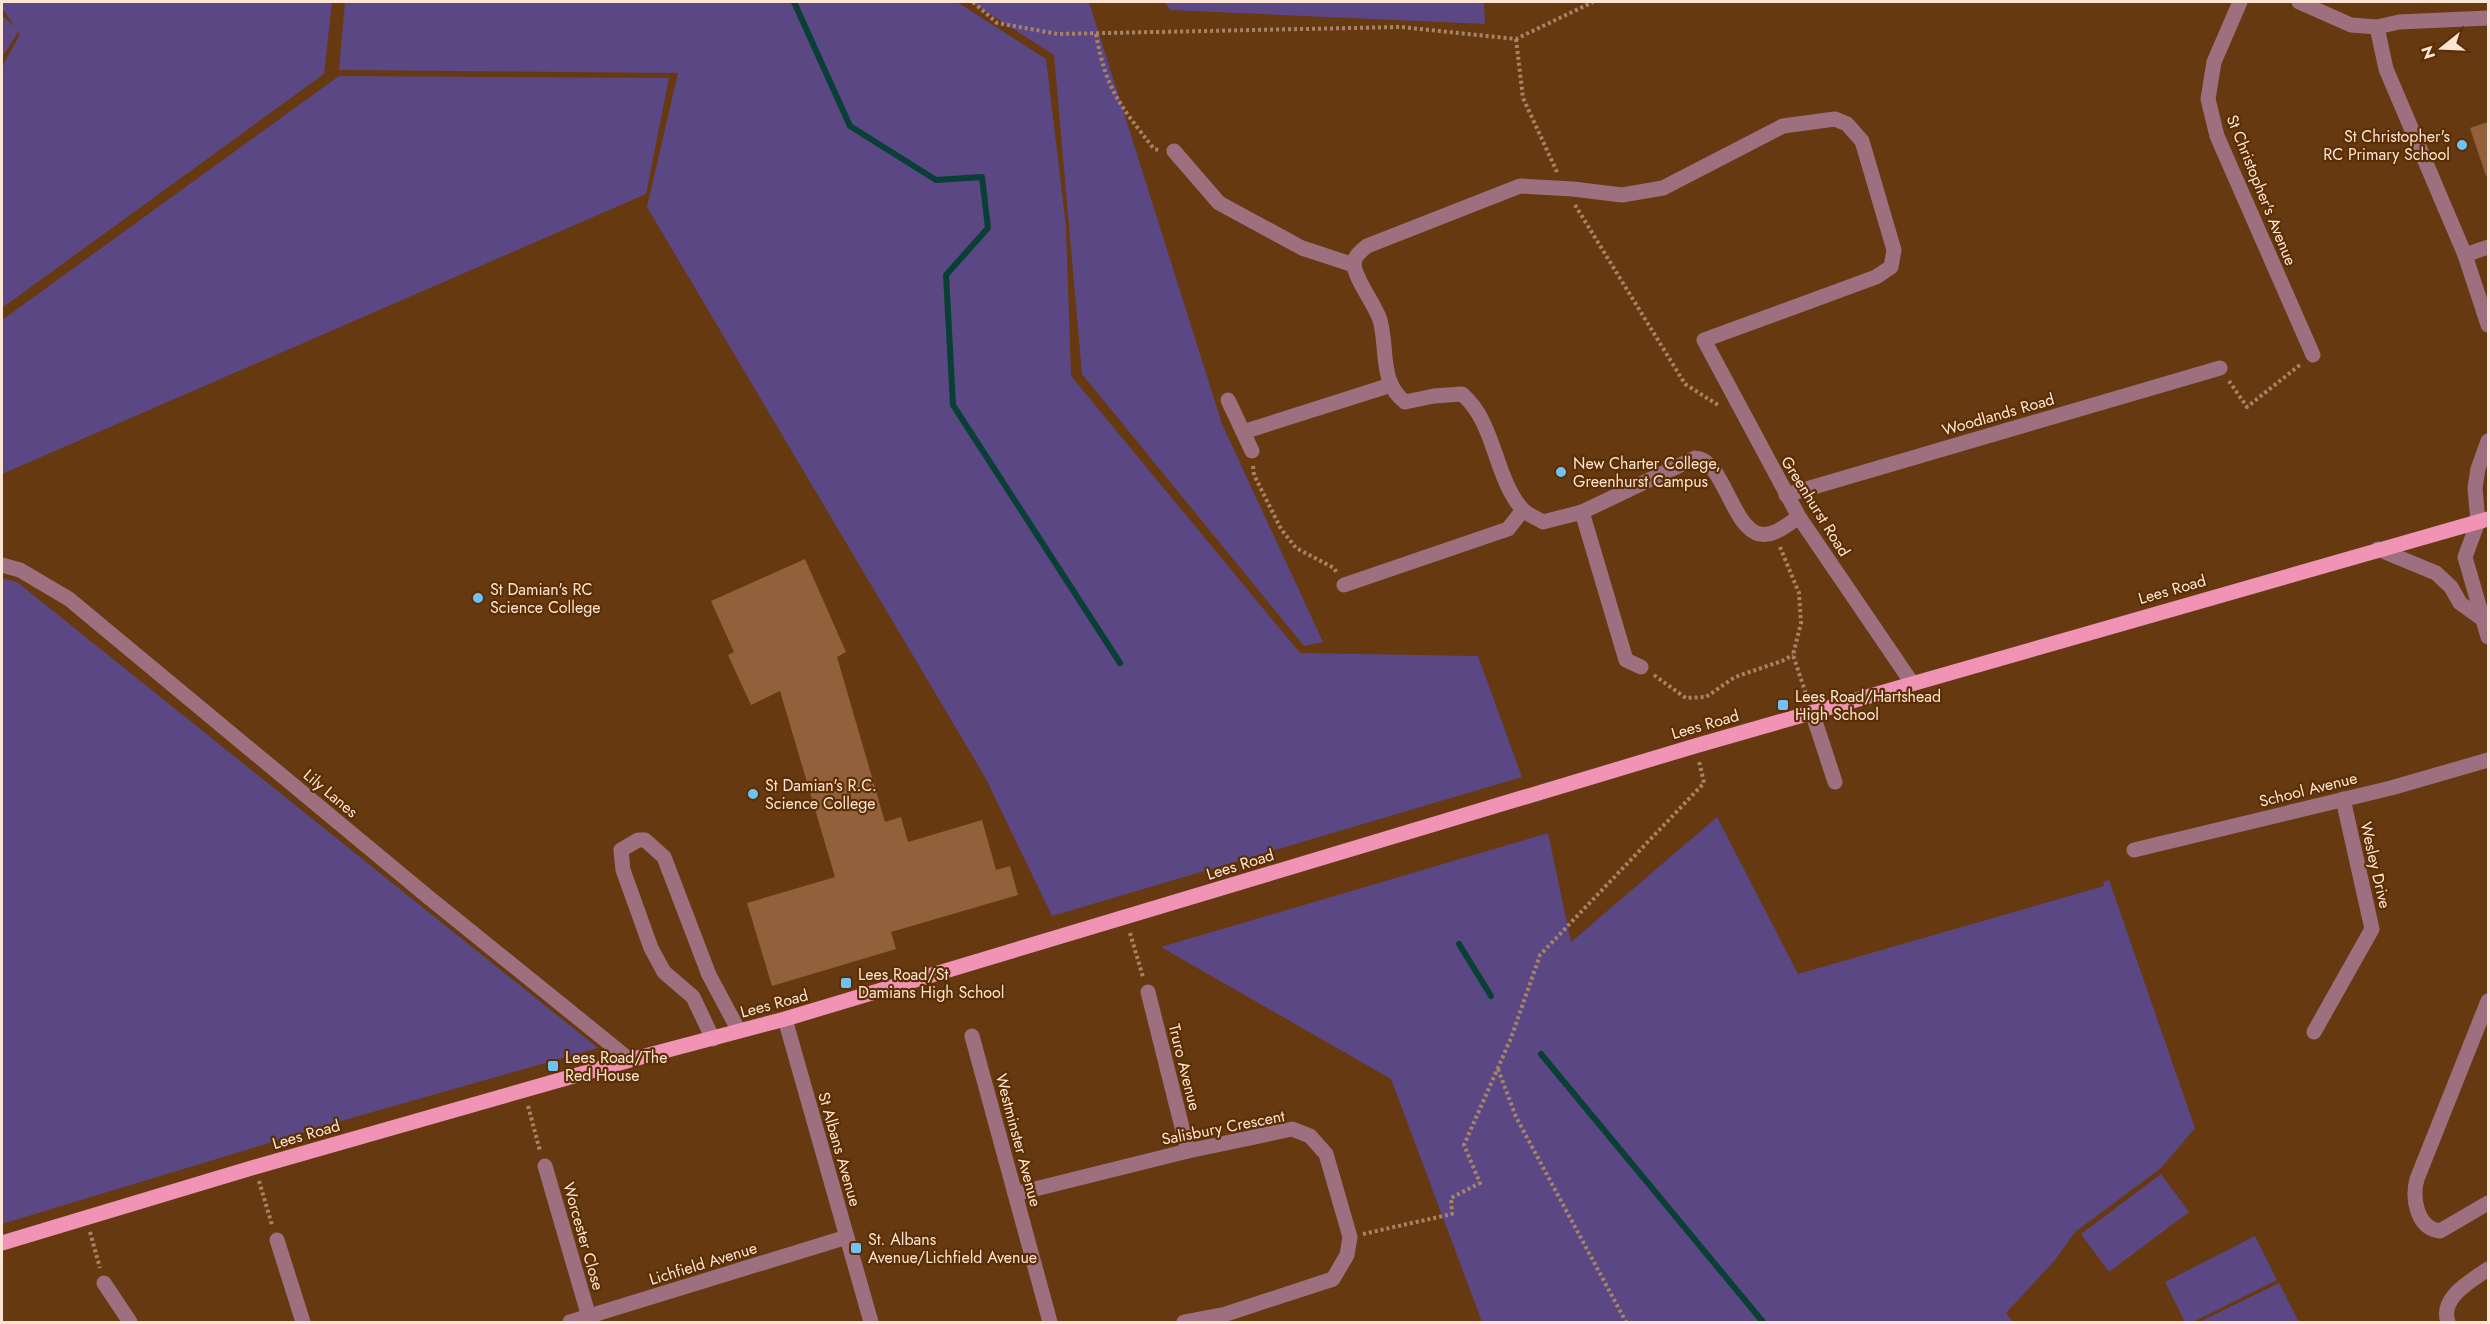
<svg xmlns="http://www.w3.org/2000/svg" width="2490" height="1324" font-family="Jost,sans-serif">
	<rect width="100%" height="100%" fill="#673911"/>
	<g fill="#5a4783">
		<polygon points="2,2 332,2 324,74 2,308 2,67 20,34 18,32 2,58 2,15 15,27 2,8"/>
		<polygon points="345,2 957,2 1046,59 1066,226 1071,376 1300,653 1478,656 1522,777 1052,916 985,777 647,207 678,73 339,70"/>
		<polygon points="971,2 1089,2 1222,424 1323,642 1304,646 1082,374 1054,55"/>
		<polygon points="1164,2 1484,2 1485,24 1170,10"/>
		<polygon points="339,76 669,78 646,194 2,474 2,320"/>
		<polygon points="2,578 17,582 598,1048 348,1119 2,1224"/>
		<polygon points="1717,817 1798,974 2104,886 2103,882 2109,880 2195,1128 2161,1168 2075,1232 2055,1260 2006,1313 2013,1322 1482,1322 1391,1079 1161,947 1548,833 1571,942"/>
		<polygon points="2161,1174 2189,1212 2109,1272 2081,1234"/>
		<polygon points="2255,1236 2277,1280 2193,1322 2185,1322 2165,1282"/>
		<polygon points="2279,1283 2299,1322 2199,1322"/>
	</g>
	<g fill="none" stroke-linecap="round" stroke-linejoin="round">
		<g stroke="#0a3f35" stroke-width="6">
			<polyline points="794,2 850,126 936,180 982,177 988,228 946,275 953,405 1120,663"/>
			<polyline points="1459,944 1491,996"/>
			<polyline points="1541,1054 1763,1322"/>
		</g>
	</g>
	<g fill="#92603b">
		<polygon points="2488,122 2488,175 2486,176 2470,128"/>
		<polygon points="805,559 846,652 837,657 885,822 901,817 908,842 982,820 996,870 1010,866 1018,895 891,932 896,949 772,986 747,903 835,877 780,691 751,705 728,655 734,652 711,601"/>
	</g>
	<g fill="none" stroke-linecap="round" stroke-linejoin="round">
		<g stroke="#a88467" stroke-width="4" stroke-dasharray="3 3" stroke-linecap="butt">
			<polyline points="973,2 997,23 1058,34 1401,27 1516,39 1593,2"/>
			<path d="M1096,34c10,56 24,71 58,115l5,1"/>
			<polyline points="1516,39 1523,98 1557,172"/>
			<polyline points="1575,205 1685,384 1718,405"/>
			<polyline points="2229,381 2247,407 2301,364"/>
			<polyline points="1253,466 1254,475 1281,529 1296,548 1334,568 1337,573"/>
			<polyline points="1780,547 1799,593 1801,623 1793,655 1807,697"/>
			<polyline points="1654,675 1686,698 1706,697 1735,677 1782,661 1793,655"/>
			<polyline points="1130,933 1143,977"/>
			<polyline points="1498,1069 1516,1117 1626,1322"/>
			<polyline points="528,1106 540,1151"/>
			<polyline points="259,1181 272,1225"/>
			<polyline points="90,1232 100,1268"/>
			<polyline points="1363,1234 1452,1214 1451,1198 1480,1183 1464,1145 1511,1038 1540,955 1704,783 1699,761"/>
		</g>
		<g stroke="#9d6f7f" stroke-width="15">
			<polyline points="2240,2 2214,62 2208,99 2217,136 2313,355"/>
			<polyline points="2299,2 2351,25 2377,27 2399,22 2488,18"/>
			<polyline points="2377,27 2386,69 2465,255 2488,325"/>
			<polyline points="1174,151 1219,203 1302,248 1354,265"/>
			<polyline points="2465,255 2488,247"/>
			<polyline points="1228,400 1252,451"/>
			<polyline points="1243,432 1391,385"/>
			<polyline points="2488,441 2478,469 2475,488 2478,522 2465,557 2488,637"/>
			<polyline points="1786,495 2220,368"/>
			<polyline points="1582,512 1626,660 1641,667"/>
			<path d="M1799,517c-11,7 -25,20 -39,17 -28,-5 -37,-76 -65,-76l-113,54 -39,10c-6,-4 -15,-7 -20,-12 -29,-32 -27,-87 -61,-116l-28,2 -29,6c-26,-20 -17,-54 -25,-82 -5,-16 -25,-40 -26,-56 0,-8 7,-13 13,-18l153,-60 53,3 49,6 41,-7 120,-62 52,-7 12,5 15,17 32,109 -3,17 -15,10 -172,63 95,177 113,166"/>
			<polyline points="2378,549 2436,573 2451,587 2460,603 2481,618"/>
			<polyline points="2,565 20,570 69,599 427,896 630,1060"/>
			<polyline points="1344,585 1508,529 1523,510"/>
			<polyline points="1812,712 1835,782"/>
			<polyline points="2134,850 2391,788 2488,760"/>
			<polyline points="1148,992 1188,1151"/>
			<path d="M2488,1001l-71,178c-5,18 -1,49 23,52l48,-28"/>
			<polyline points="785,1019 871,1322"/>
			<polyline points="2314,1032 2372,929 2343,799"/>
			<polyline points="972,1036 1050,1322"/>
			<polyline points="713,1039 693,997 664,972 651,948 623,870 621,850 638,840 645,840 664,857 709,975 739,1031"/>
			<polyline points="545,1166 589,1317"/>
			<polyline points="1015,1194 1188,1151 1292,1129 1310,1136 1326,1154 1350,1237 1347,1255 1333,1279 1226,1314 1184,1322"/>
			<polyline points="277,1240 303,1322"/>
			<polyline points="104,1283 130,1322"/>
			<polyline points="570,1322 847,1237"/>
			<path d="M2448,1322c-9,-24 24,-42 40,-53"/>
		</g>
		<polyline stroke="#f193b5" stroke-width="15" points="2,1243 255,1167 630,1060 785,1019 1695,746 2488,519"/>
	</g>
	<g fill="#6fc2f4" stroke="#5b2e03" stroke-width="2">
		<circle cx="2462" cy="145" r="6"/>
		<circle cx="1561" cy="472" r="6"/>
		<circle cx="478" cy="598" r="6"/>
		<rect x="1777" y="699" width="12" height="12" rx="3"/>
		<circle cx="753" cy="794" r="6"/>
		<rect x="840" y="977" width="12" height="12" rx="3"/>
		<rect x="547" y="1060" width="12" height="12" rx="3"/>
		<rect x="850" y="1242" width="12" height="12" rx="3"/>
	</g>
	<g text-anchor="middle" stroke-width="4.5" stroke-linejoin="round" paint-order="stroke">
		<g font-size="16" fill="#fce5d5" stroke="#5b2e03" text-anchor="start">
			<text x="2450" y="142" text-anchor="end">St Christopher's<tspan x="2450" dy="18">RC Primary School</tspan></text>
			<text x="1573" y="469">New Charter College,<tspan x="1573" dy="18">Greenhurst Campus</tspan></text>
			<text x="490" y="595">St Damian's RC<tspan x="490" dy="18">Science College</tspan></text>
			<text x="1795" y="702">Lees Road/Hartshead<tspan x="1795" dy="18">High School</tspan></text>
			<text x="765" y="791">St Damian's R.C.<tspan x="765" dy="18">Science College</tspan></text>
			<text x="858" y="980">Lees Road/St<tspan x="858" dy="18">Damians High School</tspan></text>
			<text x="565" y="1063">Lees Road/The<tspan x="565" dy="18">Red House</tspan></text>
			<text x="868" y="1245">St. Albans<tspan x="868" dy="18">Avenue/Lichfield Avenue</tspan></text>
		</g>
		<g font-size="16" fill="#fce5d5" stroke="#5b2e03">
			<text transform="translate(2262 190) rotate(68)" y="6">St Christopher's Avenue</text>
			<text transform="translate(1998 414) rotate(-16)" y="6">Woodlands Road</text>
			<text transform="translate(1816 506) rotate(58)" y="6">Greenhurst Road</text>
			<text transform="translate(2172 589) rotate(-16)" y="6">Lees Road</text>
			<text transform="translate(1705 724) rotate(-16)" y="6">Lees Road</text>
			<text transform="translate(2308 789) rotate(-14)" y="6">School Avenue</text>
			<text transform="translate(331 793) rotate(40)" y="6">Lily Lanes</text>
			<text transform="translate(1240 864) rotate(-17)" y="6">Lees Road</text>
			<text transform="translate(2376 865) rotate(77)" y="6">Wesley Drive</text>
			<text transform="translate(774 1003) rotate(-15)" y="6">Lees Road</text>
			<text transform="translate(1185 1067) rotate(76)" y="6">Truro Avenue</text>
			<text transform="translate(1223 1127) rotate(-11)" y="6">Salisbury Crescent</text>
			<text transform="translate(306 1134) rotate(-16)" y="6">Lees Road</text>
			<text transform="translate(1019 1140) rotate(75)" y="6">Westminster Avenue</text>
			<text transform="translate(840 1149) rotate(74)" y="6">St Albans Avenue</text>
			<text transform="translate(584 1236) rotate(74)" y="6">Worcester Close</text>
			<text transform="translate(703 1263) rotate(-17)" y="6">Lichfield Avenue</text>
		</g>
	</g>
	<rect width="2490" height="1324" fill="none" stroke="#fce5d5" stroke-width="6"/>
	<g transform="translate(2442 48) rotate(252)" stroke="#5b2e03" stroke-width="4.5" paint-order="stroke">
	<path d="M0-4.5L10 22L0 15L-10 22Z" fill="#fce5d5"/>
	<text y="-9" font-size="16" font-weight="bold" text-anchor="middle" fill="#fce5d5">N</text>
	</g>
</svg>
